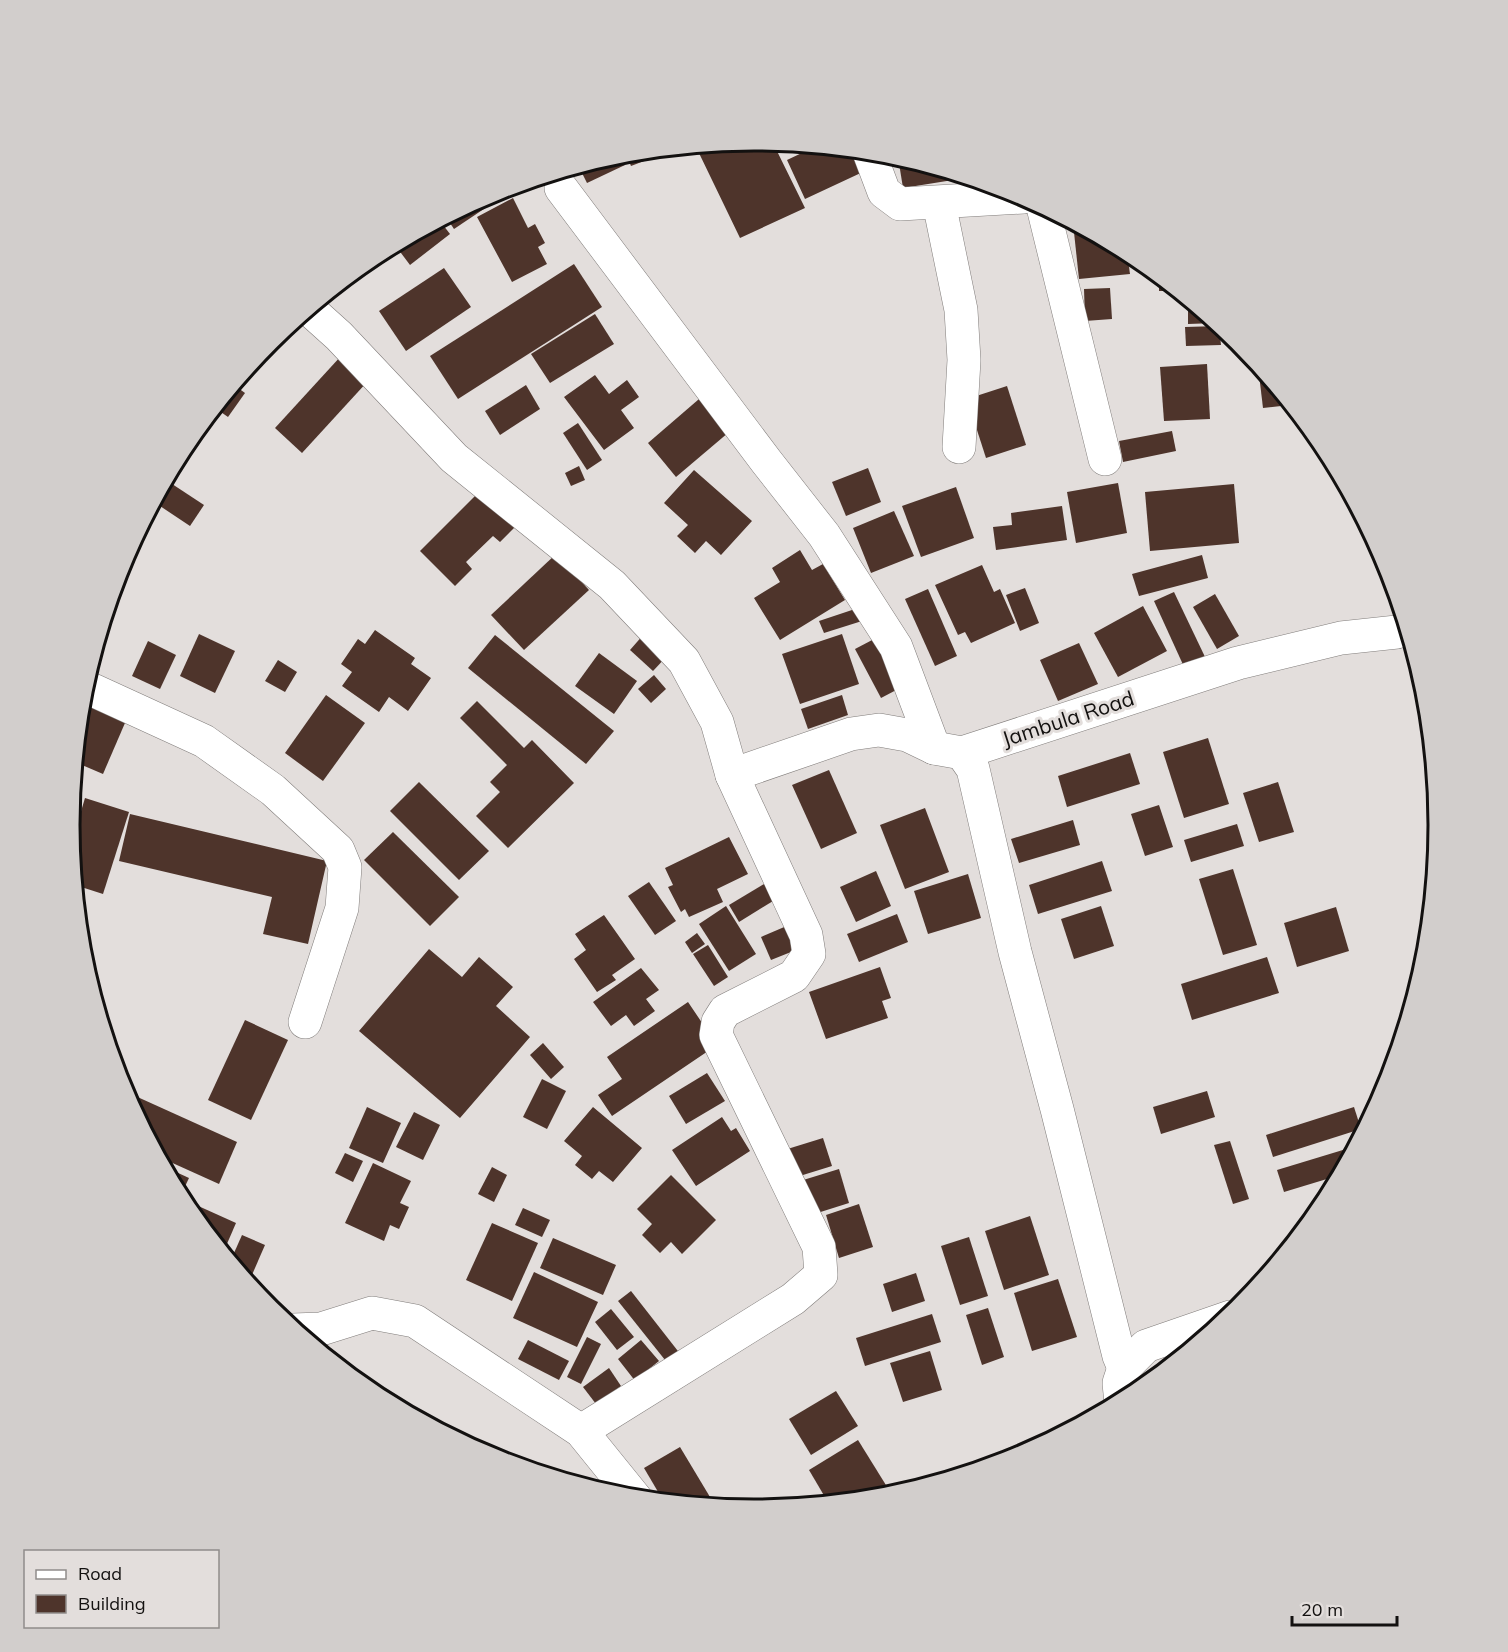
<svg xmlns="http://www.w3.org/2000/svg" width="1508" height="1652" font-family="Mulish,sans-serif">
	<rect width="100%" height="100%" fill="#e3dedc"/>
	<g fill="#4e342b">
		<polygon points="754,141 773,143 805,208 740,238 698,151 711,145 723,144 726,152 748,142"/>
		<polygon points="804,146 834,149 835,151 839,149 855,151 865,171 805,199 787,160 806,151"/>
		<polygon points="678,148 631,166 626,154"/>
		<polygon points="619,155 625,165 587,183 579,167"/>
		<polygon points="898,157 952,174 953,180 903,188"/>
		<polygon points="521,184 454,229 446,217 492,193"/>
		<polygon points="513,198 528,228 535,224 545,243 538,247 547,264 512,282 477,217"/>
		<polygon points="440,221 450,234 410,265 395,245"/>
		<polygon points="1073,223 1127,252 1130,274 1079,279"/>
		<polygon points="574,264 602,307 458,399 430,356"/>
		<polygon points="444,268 471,307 406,351 379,311"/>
		<polygon points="1159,276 1177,291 1159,291"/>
		<polygon points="1110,288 1112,319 1085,321 1084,289"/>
		<polygon points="1199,309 1205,314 1216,323 1188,324 1188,310"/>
		<polygon points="595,314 614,344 550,383 531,354"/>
		<polygon points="1219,326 1221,345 1186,346 1185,327"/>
		<polygon points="341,356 368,381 302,453 275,428"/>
		<polygon points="1207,364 1210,419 1164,421 1160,367"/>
		<polygon points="1258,366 1290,405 1263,408"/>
		<polygon points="595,375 609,394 627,380 639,397 621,410 634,428 604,450 564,397"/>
		<polygon points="234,385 245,393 228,417 215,408"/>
		<polygon points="526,385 540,409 500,435 485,411"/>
		<polygon points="1007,386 1026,445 986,458 967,399"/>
		<polygon points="706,393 735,427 676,477 648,443"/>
		<polygon points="578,423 602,460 587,470 563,433"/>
		<polygon points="1172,431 1176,451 1123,462 1119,441"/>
		<polygon points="579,466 585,480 571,486 565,473"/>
		<polygon points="868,468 881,502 846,516 832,482"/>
		<polygon points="694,470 752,521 721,555 706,541 695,553 677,536 688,525 664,503"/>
		<polygon points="166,480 204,505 190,526 154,502"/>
		<polygon points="1118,483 1127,533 1076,543 1067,492"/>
		<polygon points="1234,484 1239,543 1150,551 1145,492"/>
		<polygon points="956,487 974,538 921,557 902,506"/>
		<polygon points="483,488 516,526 500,542 493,536 466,562 472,569 455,586 420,551"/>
		<polygon points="1062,506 1067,540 996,550 993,527 1012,525 1011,513"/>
		<polygon points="894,511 914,556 871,573 853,528"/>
		<polygon points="800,550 812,570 823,564 845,600 780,640 754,598 780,582 772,568"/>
		<polygon points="556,554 589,590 524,650 491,615"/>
		<polygon points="1202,555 1208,578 1139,596 1132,574"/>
		<polygon points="982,565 994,592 1000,589 1015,623 971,643 965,632 958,635 935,585"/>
		<polygon points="1025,588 1039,623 1020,631 1006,595"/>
		<polygon points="928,589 957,656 935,666 905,599"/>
		<polygon points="1174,592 1206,659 1185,669 1154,601"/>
		<polygon points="1215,594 1239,636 1217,649 1193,607"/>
		<polygon points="1143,606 1167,651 1118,677 1094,633"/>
		<polygon points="858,608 862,621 824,633 819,621"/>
		<polygon points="375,630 415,658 411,664 431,678 408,711 389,697 379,712 342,686 352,672 341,664 358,639 365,644"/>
		<polygon points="199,634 235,651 215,693 180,676"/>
		<polygon points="644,634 667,656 653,671 630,650"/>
		<polygon points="842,634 859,684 800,704 782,654"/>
		<polygon points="495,635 614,731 586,764 468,668"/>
		<polygon points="876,638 902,687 881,698 855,649"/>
		<polygon points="148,641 176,655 160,689 132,676"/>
		<polygon points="1079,643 1098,684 1058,701 1040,660"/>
		<polygon points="599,653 637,681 614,714 575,686"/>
		<polygon points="278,660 297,672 285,692 265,681"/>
		<polygon points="654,675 666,689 651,703 638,689"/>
		<polygon points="326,695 365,723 323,781 285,753"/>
		<polygon points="842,695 848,715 808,729 801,709"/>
		<polygon points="92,699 128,716 103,774 75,762 79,728"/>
		<polygon points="477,701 524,748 532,740 574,783 508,848 476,816 500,792 490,782 507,765 460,718"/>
		<polygon points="1208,738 1229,804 1184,818 1163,752"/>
		<polygon points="1130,753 1140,784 1067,807 1058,776"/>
		<polygon points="829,770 857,833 821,849 792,785"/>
		<polygon points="419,782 489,851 459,880 390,811"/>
		<polygon points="1278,782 1294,832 1259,842 1243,793"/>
		<polygon points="85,798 129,812 103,894 75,885 71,845"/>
		<polygon points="1159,805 1173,847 1145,856 1131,814"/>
		<polygon points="925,808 949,872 905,889 880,825"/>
		<polygon points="130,814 327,861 308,944 263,934 272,897 119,861"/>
		<polygon points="1073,820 1080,845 1019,863 1011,839"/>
		<polygon points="1237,824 1244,846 1191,862 1184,840"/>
		<polygon points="393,832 459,897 430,926 364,860"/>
		<polygon points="729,837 748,874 717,889 723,902 689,917 685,909 681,912 668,887 673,885 665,868"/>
		<polygon points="1102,861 1112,891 1038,914 1029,885"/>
		<polygon points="1233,869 1257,945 1223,955 1199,879"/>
		<polygon points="876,871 891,906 856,922 840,887"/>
		<polygon points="968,874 981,918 928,934 914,891"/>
		<polygon points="769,881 778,898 739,922 729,905"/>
		<polygon points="649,882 676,921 655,935 628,896"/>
		<polygon points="726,906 756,954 729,971 699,924"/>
		<polygon points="1101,906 1114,946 1074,959 1061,919"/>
		<polygon points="1336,907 1349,951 1297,967 1284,923"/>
		<polygon points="897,914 908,942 859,962 847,934"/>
		<polygon points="604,915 635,959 612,975 616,980 597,992 574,959 586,950 575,934"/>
		<polygon points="796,922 806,946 771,960 761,937"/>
		<polygon points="697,933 705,944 692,953 685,942"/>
		<polygon points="708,945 728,977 714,986 693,954"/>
		<polygon points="429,949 462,977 479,957 513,987 496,1006 530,1037 460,1118 359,1031"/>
		<polygon points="1267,957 1279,993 1192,1020 1181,984"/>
		<polygon points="880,967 891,998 882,1001 888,1018 826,1039 809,992"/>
		<polygon points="641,968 659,990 646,999 655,1011 634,1026 626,1015 611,1026 593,1002"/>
		<polygon points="688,1002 717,1045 612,1116 598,1095 622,1079 607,1057"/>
		<polygon points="245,1020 288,1040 251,1120 208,1100"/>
		<polygon points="543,1043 564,1067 551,1079 530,1055"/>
		<polygon points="707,1073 725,1101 686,1124 669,1096"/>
		<polygon points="542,1079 566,1091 547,1129 523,1117"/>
		<polygon points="122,1090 237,1142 219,1184 157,1156"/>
		<polygon points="1207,1091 1215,1117 1161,1134 1153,1107"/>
		<polygon points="367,1107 401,1123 383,1163 349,1148"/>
		<polygon points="593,1107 642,1148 613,1182 599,1171 592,1179 575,1165 582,1156 564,1141"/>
		<polygon points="1354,1107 1361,1129 1273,1157 1266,1135"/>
		<polygon points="414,1112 440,1125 423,1160 396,1147"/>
		<polygon points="722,1117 731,1131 736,1128 750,1151 696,1186 672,1150"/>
		<polygon points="823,1138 832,1166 790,1179 781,1151"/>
		<polygon points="1230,1141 1249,1199 1233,1204 1214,1145"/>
		<polygon points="1356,1146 1340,1175 1284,1192 1277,1170"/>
		<polygon points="345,1153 363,1161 353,1182 335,1173"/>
		<polygon points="373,1163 411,1181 400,1203 409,1207 399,1229 390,1225 384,1241 345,1223"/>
		<polygon points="163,1166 189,1178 181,1195 177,1193"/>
		<polygon points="492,1167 507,1175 494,1202 478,1194"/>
		<polygon points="839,1169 849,1203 811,1215 800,1181"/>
		<polygon points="671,1175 716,1220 682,1254 671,1242 660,1253 642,1235 652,1224 637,1209"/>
		<polygon points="185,1200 236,1223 223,1253 184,1206"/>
		<polygon points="859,1204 873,1247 839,1258 826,1215"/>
		<polygon points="523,1208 550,1220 542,1237 515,1225"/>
		<polygon points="1030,1216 1049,1275 1004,1290 985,1231"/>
		<polygon points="492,1223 538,1243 512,1301 466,1280"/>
		<polygon points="242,1235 265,1245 248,1284 230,1262"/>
		<polygon points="969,1237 988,1296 960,1305 941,1246"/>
		<polygon points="553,1238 616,1265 603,1295 540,1268"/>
		<polygon points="534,1272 598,1302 577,1347 513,1318"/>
		<polygon points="916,1273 925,1301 892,1312 883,1284"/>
		<polygon points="1058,1279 1077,1337 1032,1351 1014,1293"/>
		<polygon points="631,1291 681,1355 669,1365 618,1301"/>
		<polygon points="988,1308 1004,1357 982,1365 966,1315"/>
		<polygon points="611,1309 634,1337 617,1350 595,1322"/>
		<polygon points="932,1314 941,1342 865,1366 856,1338"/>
		<polygon points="587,1337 601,1344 581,1384 567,1377"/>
		<polygon points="528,1340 569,1361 559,1380 518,1359"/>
		<polygon points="641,1340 659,1361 649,1369 658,1379 643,1391 618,1359"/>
		<polygon points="930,1351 942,1390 903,1402 890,1363"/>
		<polygon points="609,1368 621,1386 596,1404 583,1387"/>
		<polygon points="836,1391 858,1426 811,1455 789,1419"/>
		<polygon points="858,1440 889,1490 873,1499 829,1504 809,1470"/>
		<polygon points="680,1447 716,1507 664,1502 644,1468"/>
		<polygon points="595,1482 601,1492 586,1487"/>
	</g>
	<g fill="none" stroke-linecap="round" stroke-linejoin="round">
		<defs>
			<g id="minor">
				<polyline points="869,152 884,192 900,204 1024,197"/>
				<polyline points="561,188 766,461 824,535 896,647 934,748"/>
				<polyline points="939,203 961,310 964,360 959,447"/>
				<polyline points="1043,207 1105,459"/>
				<polyline points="309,309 339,336 454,458 612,585 684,661 717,722 732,775 806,935 809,954 794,976 725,1011 718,1022 716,1035 819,1247 821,1275 793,1299 581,1431"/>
				<polyline points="84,686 204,741 273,790 338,850 345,867 342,908 305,1022"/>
				<polyline points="962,753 973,769 1015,952 1057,1109 1119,1356 1124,1368"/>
				<polyline points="732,775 851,734 879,730 907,735 934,748 962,753 1238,663 1341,638 1397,632 1407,629"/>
				<polyline points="293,1330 321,1329 372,1313 415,1321 581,1431 636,1499"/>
				<polyline points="1121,1403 1119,1383 1124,1368 1146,1346 1230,1317"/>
			</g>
		</defs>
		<use href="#minor" stroke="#817d7b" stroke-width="34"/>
		<use href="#minor" stroke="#fff" stroke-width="33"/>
	</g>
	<g text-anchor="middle" stroke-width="6" stroke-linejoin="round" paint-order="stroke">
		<g font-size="21" fill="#131110" stroke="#e3dedc">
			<text transform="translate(1068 719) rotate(-18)" y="7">Jambula Road</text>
		</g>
	</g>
	<path d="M0 0H1508V1652H0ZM80 825a674 674 0 1 1 1348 0a674 674 0 1 1-1348 0Z" fill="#d2cecc" fill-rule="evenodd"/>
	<path fill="none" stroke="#131110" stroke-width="3" d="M80 825a674 674 0 1 1 1348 0a674 674 0 1 1-1348 0Z"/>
	<rect x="24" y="1550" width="195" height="78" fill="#e3dedc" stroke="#908c8a" stroke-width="1.5"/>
	<rect x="36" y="1570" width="30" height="9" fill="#ffffff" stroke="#908c8a" stroke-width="1.5"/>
	<text x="78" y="1580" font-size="18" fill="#131110">Road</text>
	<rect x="36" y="1595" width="30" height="18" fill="#4e342b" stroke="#908c8a" stroke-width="1.5"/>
	<text x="78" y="1610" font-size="18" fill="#131110">Building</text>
	<path d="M1292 1616v9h105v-9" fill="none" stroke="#131110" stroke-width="3"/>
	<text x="1301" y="1616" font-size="18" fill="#131110" stroke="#e3dedc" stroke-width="4.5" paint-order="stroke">20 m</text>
</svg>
